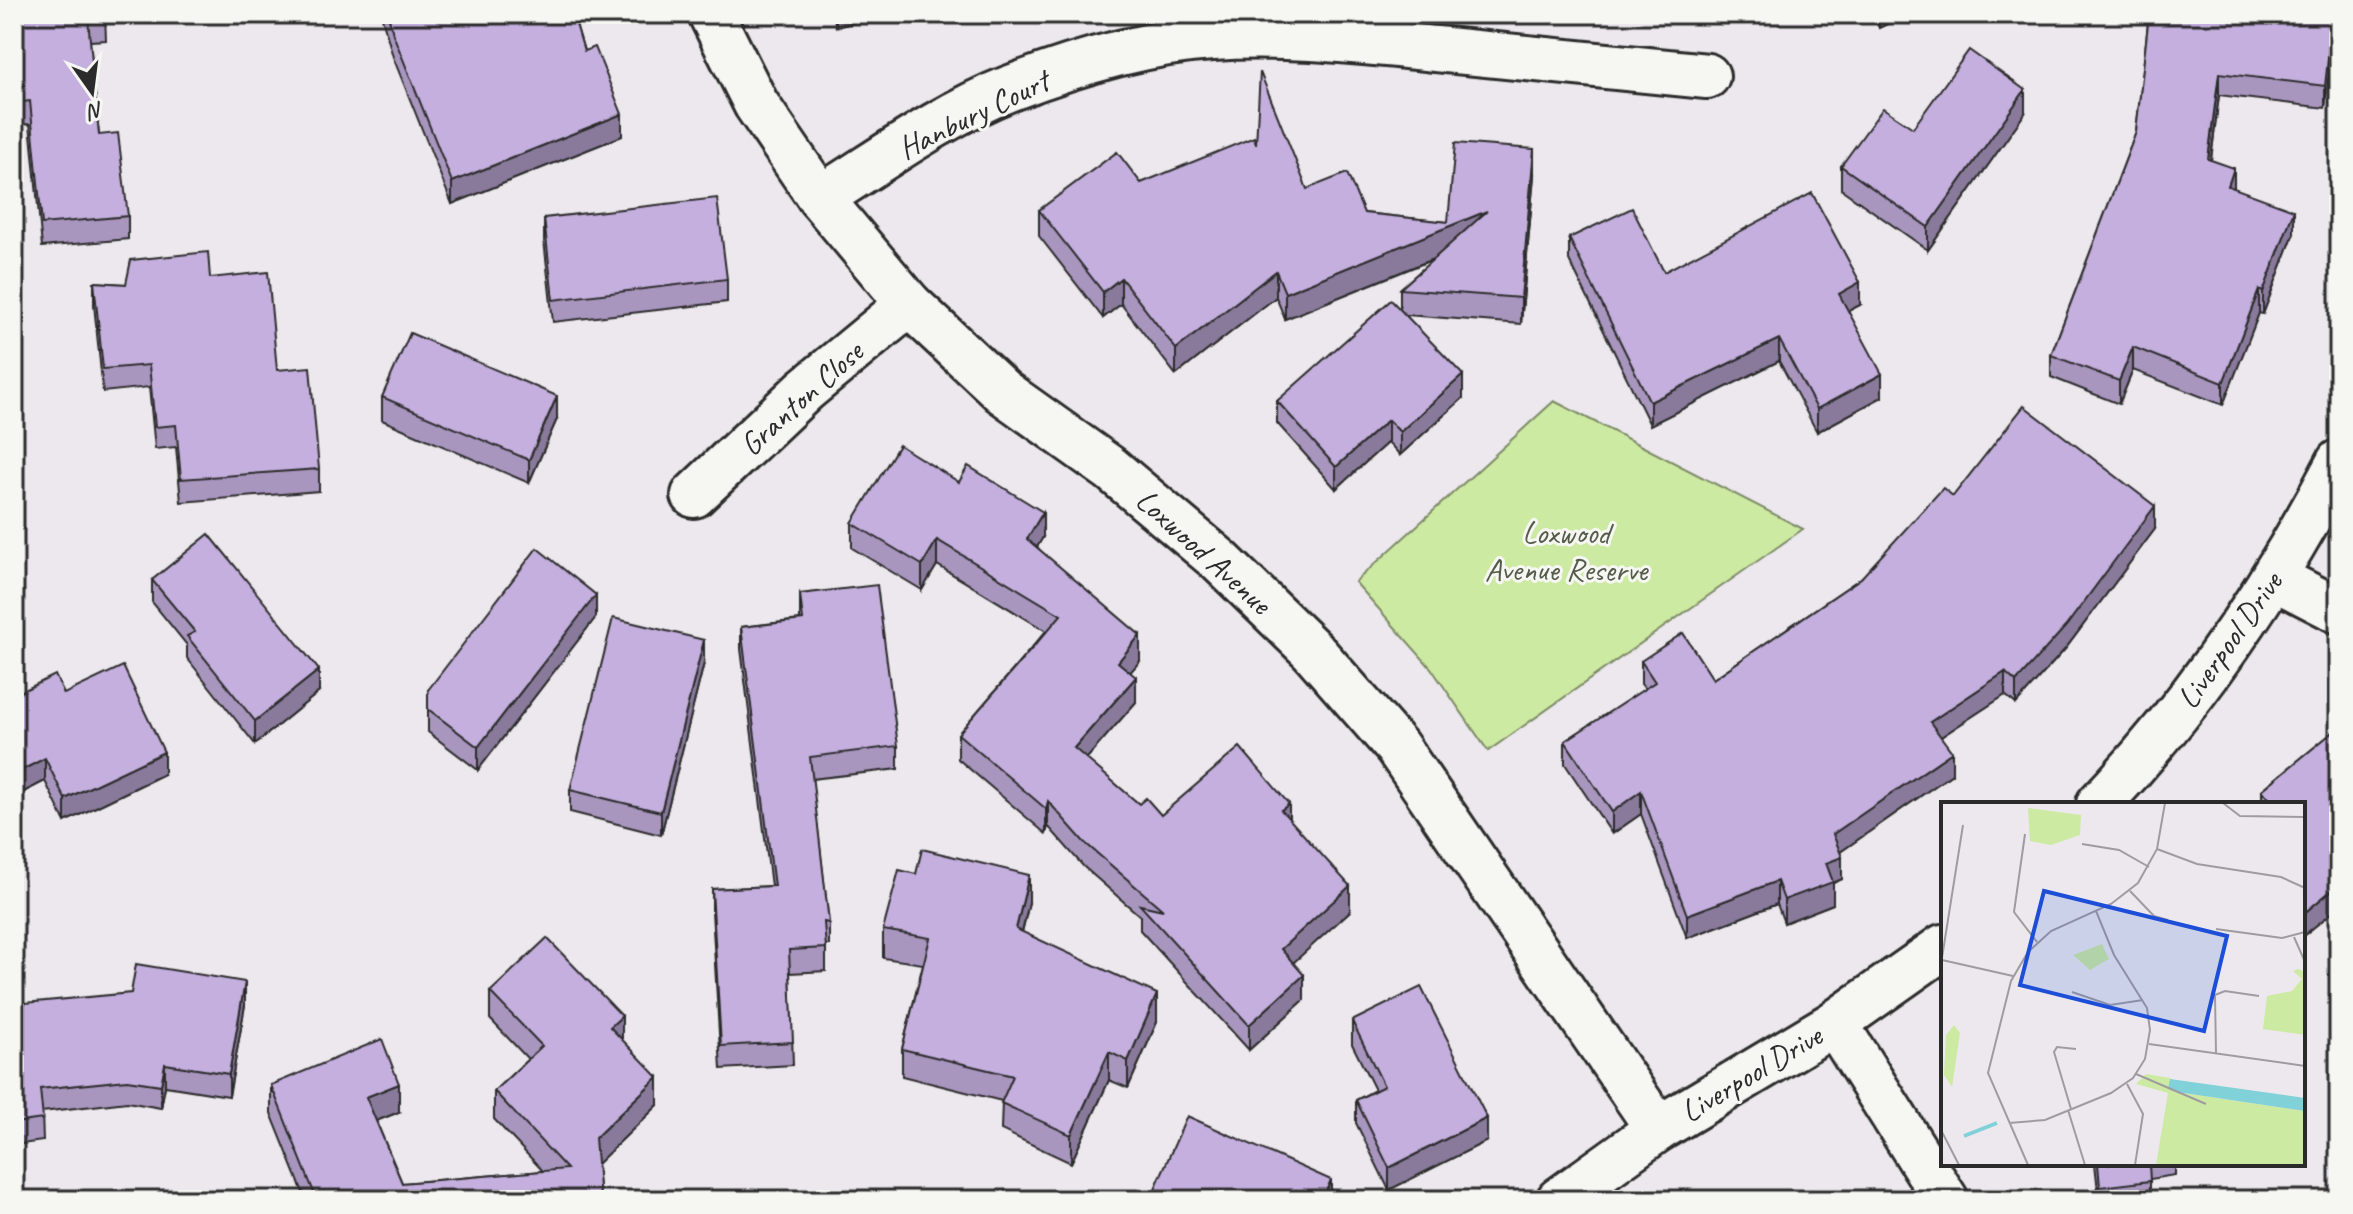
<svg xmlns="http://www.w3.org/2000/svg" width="2353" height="1214" font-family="Caveat,sans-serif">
	<rect width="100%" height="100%" fill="#ece8ee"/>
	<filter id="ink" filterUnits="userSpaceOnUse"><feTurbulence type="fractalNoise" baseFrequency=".0125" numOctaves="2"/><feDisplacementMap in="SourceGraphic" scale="16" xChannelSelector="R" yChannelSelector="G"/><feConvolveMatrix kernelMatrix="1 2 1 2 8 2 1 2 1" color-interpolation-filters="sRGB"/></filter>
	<g filter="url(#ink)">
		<polygon fill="#cdeaa2" stroke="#7c8a66" stroke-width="2" points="1554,401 1803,529 1488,751 1431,668 1355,582"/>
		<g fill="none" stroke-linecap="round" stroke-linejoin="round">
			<defs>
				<g id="minor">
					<polyline points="711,14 756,104 820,198 909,304 1003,392 1111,469 1219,560 1312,650 1397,747 1658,1129"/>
					<path d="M820,198c60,-37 122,-83 188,-109 65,-25 136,-47 205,-51 75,-5 149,4 223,11 90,9 181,18 271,27"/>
					<polyline points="694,495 805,390 909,304"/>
					<polyline points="2275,578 2339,611"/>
					<path d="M2099,804c97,-102 175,-218 240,-342"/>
					<polyline points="1835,1023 1946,1200"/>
					<polyline points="1559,1200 1658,1129 1835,1023 1943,947"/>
				</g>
			</defs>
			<use href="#minor" stroke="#2b2b2b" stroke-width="50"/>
			<use href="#minor" stroke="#f6f6f2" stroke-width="44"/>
		</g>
		<g fill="#a996bf" stroke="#2b2b2b" stroke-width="2">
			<polygon points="14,14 105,14 106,40 90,41 99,135 128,216 128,239 42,247 30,124 14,125"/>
			<polygon points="381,14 573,14 584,51 622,136 452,204 393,57"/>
			<polygon points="833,14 887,14 836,27"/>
			<polygon points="1872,14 1908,14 1879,28"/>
			<polygon points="2149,14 2336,14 2325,108 2219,95 2211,160 2234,189 2294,233 2263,314 2259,313 2223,405 2133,370 2119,404 2051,377 2051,355 2136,132"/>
			<polygon points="2025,113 1928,250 1841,189 1841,166 1913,128"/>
			<polygon points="1256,144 1307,189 1364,213 1448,222 1534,175 1521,324 1406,315 1463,398 1400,455 1388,442 1336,489 1277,423 1277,401 1400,309 1400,289 1434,259 1285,319 1276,297 1176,375 1121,304 1103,318 1039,236 1039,210 1141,183"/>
			<polygon points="544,218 727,279 727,302 553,322 544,240"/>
			<polygon points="1569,238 1664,272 1860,305 1848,311 1882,397 1817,432 1779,361 1650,425 1569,260"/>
			<polygon points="94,282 126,284 277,370 319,469 319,491 181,502 176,447 155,449 149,387 103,392 94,305"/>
			<polygon points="382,397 557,419 529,483 382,420"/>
			<polygon points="1953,496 2155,529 2066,648 2016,704 2005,695 1941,737 1952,774 1840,852 1842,879 1833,883 1833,904 1784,923 1777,904 1687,938 1641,814 1612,834 1565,764 1565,741 1645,689 1641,684 1641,661 1713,679 1861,578"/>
			<polygon points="852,523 1043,537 1037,547 1140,661 1130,672 1136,702 1086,759 1139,804 1161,815 1289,818 1350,911 1293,962 1304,1000 1249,1050 1140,930 1140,916 1084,867 1048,826 1046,834 958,759 958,734 1046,631 937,565 922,590 852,548"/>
			<polygon points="152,580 319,692 255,744 187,658 187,645 152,602"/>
			<polygon points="800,594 898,746 898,769 812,779 829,923 829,945 826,945 826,971 790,973 793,1065 721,1069 712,911 712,889 771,886 741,649 741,627 800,620"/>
			<polygon points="596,617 478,770 428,732 428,690"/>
			<polygon points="704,663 661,835 570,812 570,790"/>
			<polygon points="64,694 164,774 65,822 45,781 14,797"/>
			<polygon points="2339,727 2339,907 2303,936 2303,804 2262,804 2262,790"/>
			<polygon points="1029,903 1022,932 1157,1022 1128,1088 1109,1080 1071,1163 1001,1130 1002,1101 902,1076 902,1049 923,964 883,958 883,930"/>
			<polygon points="490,992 622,1039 658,1105 597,1164 600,1200 306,1200 271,1113 271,1085 399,1112 376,1121 402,1183 543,1171 494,1119 494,1091 528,1059 490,1019"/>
			<polygon points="14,1004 245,1005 229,1096 165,1086 161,1108 127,1102 42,1112 43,1141 14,1145"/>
			<polygon points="1352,1021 1487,1141 1389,1190 1356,1123 1356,1100 1375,1090 1352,1044"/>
			<polygon points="2095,1164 2175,1164 2175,1175 2150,1179 2150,1200 2099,1200"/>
		</g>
		<g fill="#897a9b" stroke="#2b2b2b" stroke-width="2">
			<polygon points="836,14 887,14 836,27"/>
			<polygon points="1879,14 1908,14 1879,28"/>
			<polygon points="2333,14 2336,14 2325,108 2325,86"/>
			<polygon points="2219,73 2219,95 2208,182 2208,159"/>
			<polygon points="2025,90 2025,113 1928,250 1928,227"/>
			<polygon points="622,114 622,136 452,204 452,182"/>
			<polygon points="1534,149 1534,175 1521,324 1521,298"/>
			<polygon points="2234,168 2234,191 2228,186"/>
			<polygon points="2294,210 2294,233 2263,314 2263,292"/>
			<polygon points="1487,211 1487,237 1285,319 1285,293"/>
			<polygon points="1276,271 1276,297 1176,375 1176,349"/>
			<polygon points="1121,278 1121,304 1103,318 1103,292"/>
			<polygon points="1860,282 1860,305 1839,316 1839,294"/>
			<polygon points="2259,290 2259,313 2223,405 2223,383"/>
			<polygon points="1779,339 1779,361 1650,425 1650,402"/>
			<polygon points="2133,347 2133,370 2119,404 2119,381"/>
			<polygon points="1882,374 1882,397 1817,432 1817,409"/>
			<polygon points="1463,375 1463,398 1400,455 1400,432"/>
			<polygon points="557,396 557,419 529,483 529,460"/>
			<polygon points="1388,420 1388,442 1336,489 1336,467"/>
			<polygon points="2155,506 2155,529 2066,648 2016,704 2016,682"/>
			<polygon points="1043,512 1043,537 1027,564 1027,539"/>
			<polygon points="937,540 937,565 922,590 922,565"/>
			<polygon points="596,595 596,617 478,770 478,747"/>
			<polygon points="1140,635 1140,661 1118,687 1118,662"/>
			<polygon points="704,640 704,663 661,835 661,812"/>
			<polygon points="319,670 319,692 255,744 255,721"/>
			<polygon points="2005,672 2005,695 1930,744 1930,722"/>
			<polygon points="1136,677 1136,702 1074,773 1074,748"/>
			<polygon points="164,752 164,774 65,822 65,799"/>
			<polygon points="1952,752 1952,774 1833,857 1833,834"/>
			<polygon points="45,758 45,781 14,797 14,774"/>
			<polygon points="1641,791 1641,814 1612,834 1612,812"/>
			<polygon points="1048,801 1048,826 1046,834 1046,809"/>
			<polygon points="1289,804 1289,829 1281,810"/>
			<polygon points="1842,857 1842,879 1833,883 1833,904 1784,923 1784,900 1826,863"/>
			<polygon points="1029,875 1029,903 1016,957 1016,929"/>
			<polygon points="1777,881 1777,904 1687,938 1687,915"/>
			<polygon points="2339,884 2339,907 2303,936 2303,914"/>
			<polygon points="1350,886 1350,911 1281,974 1281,949"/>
			<polygon points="1304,975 1304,1000 1249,1050 1249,1025"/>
			<polygon points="245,982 245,1005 229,1096 229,1074"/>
			<polygon points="1157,994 1157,1022 1128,1088 1128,1061"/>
			<polygon points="622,1016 622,1044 610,1027"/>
			<polygon points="1109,1052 1109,1080 1071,1163 1071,1135"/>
			<polygon points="165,1064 165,1086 161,1108 161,1085"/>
			<polygon points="658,1077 658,1105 595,1166 595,1138"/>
			<polygon points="399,1084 399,1112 366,1125 366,1097"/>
			<polygon points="1487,1118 1487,1141 1389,1190 1389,1168"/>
			<polygon points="1331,1180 1331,1200 1322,1200"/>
		</g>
		<g fill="#c4afde" stroke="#2b2b2b" stroke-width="2">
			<polygon points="14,14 105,14 106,17 88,19 99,135 118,133 128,216 42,224 30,101 14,103"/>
			<polygon points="388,14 573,14 584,51 595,47 622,114 452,182 393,34"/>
			<polygon points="2149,14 2333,14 2325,86 2219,73 2208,159 2234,168 2228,186 2294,210 2263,292 2259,290 2223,383 2133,347 2119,381 2051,355 2136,132"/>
			<polygon points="1969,50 2025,90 1928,227 1841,166 1883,108 1913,128"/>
			<polygon points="1260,72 1307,189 1347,173 1364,213 1448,222 1455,143 1534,149 1521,298 1400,289 1487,211 1285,293 1276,271 1176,349 1121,278 1103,292 1039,210 1117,152 1141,183 1254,137 1256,144"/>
			<polygon points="1812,193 1860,282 1839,294 1882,374 1817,409 1779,339 1650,402 1569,238 1632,208 1664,272"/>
			<polygon points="717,198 727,279 553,300 544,218"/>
			<polygon points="208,252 210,278 268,272 277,370 310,367 319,469 181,479 176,425 155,427 149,365 103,369 94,282 126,284 131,260"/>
			<polygon points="1391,300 1463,375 1400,432 1388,420 1336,467 1277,401"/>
			<polygon points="410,333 557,396 529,460 382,397"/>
			<polygon points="2024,406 2155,506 2066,626 2016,682 2005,672 1930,722 1952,752 1833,834 1842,857 1826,863 1833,882 1784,900 1777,881 1687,915 1641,791 1612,812 1565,741 1655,682 1641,661 1683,633 1713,679 1861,578 1943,488 1953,496"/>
			<polygon points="899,445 959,482 968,466 1043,512 1027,539 1140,635 1118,662 1136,677 1074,748 1139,804 1146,798 1161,815 1240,747 1289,804 1281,810 1350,886 1281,949 1304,975 1249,1025 1140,905 1163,910 1084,842 1048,801 1046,809 958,734 1061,615 937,540 922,565 852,523"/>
			<polygon points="209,534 319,670 255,721 187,636 195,632 152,580"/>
			<polygon points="537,548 596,595 478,747 428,709 428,690"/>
			<polygon points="877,585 898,746 810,757 829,923 824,922 826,948 789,950 793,1042 721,1046 712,889 774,886 741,627 803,620 800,594"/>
			<polygon points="613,618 704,640 661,812 570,790"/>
			<polygon points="123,666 164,752 65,799 45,758 14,774 14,695 55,675 64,694"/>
			<polygon points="2339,727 2339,884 2303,914 2303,804 2274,804 2262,790"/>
			<polygon points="922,849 1029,875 1016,929 1157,994 1128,1061 1109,1052 1071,1135 1001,1103 1013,1076 902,1049 930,938 883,930 899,870 916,874"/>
			<polygon points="547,938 622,1016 610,1027 658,1077 595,1138 600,1200 317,1200 271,1085 382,1039 399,1084 366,1097 402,1183 567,1169 494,1091 542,1046 490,992"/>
			<polygon points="136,964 245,982 229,1074 165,1064 161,1085 127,1080 40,1089 43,1119 14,1123 14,1004 131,993"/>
			<polygon points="1421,987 1487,1118 1389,1168 1356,1100 1384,1086 1352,1021"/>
			<polygon points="1187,1116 1331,1180 1322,1200 1150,1200"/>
			<polygon points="2098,1164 2149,1164 2150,1181 2100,1187"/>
		</g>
	</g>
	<g text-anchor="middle" stroke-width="6" stroke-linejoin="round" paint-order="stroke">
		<g font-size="32" fill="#2b2b2b" stroke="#f6f6f2">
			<text transform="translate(973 114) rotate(-26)" y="11">Hanbury Court</text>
			<text transform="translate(801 398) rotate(-42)" y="11">Granton Close</text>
			<text transform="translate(1204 551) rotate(42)" y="11">Loxwood Avenue</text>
			<text transform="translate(2229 640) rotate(-55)" y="11">Liverpool Drive</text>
			<text transform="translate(1751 1073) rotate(-31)" y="11">Liverpool Drive</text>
		</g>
		<g font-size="32" fill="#545b49" stroke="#f6f6f2">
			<text x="1566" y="543">Loxwood<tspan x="1566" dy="37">Avenue Reserve</tspan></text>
		</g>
	</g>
	<g transform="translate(1941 802)">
		<rect width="364" height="364" fill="#ece8ee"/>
		<path d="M87,6l53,7 -1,20 -29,10 -21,-4zM161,142l7,15 -19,11 -17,-15zM357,167l7,3v63l-42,-6 4,-33 25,-5 10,-12 -9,-8zM13,223l6,8 -8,54 -8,-12 2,-40zM205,272l24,4 7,14 128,19v54h-149l12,-72 -32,-9z" fill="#cdeaa2"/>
		<path d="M229,277l135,19v13l-128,-19 -9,-3z" fill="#80d1d8"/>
		<path fill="none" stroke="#80d1d8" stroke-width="4" d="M23,334l33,-13"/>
		<path fill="none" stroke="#9f9ca0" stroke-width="2" d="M282,1l17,13 65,1M84,32l-11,78 23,30M141,42l37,6 30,17M216,47l40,15 84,13 24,11M189,89l24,25 14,4M275,127l66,9 23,-6M353,135l11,25M1,158l71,16M0,162l22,-139M131,190l38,13 33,-5M208,242l156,22M275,251l-1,-58 10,-4 34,5M195,272l70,30M186,282l16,30 -8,51M130,307l-17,-57 3,-5 19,2M127,308l17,55M68,321l36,-3 66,-27 22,-15 12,-19 5,-29 -3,-22 -33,-53 -18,-44M0,328l18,35M87,363l-40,-92 23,-92 17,-29 23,-21 60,-27 27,-21 19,-34 8,-46"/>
		<path fill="#1d4ed8" fill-opacity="0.15" stroke="#1d4ed8" stroke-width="4" d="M103,89l183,45 -23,95 -184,-46z"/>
		<rect width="364" height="364" fill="none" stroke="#2b2b2b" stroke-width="4"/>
	</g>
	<rect width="2353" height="1214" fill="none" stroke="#f6f6f2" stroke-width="48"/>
	<rect x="24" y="24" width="2305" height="1166" fill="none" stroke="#2b2b2b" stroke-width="3" filter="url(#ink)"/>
	<g transform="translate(92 92) rotate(166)" stroke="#f6f6f2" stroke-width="6" paint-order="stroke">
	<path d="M0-6L14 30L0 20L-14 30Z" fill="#2b2b2b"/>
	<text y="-12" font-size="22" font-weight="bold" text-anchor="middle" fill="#2b2b2b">N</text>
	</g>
</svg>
